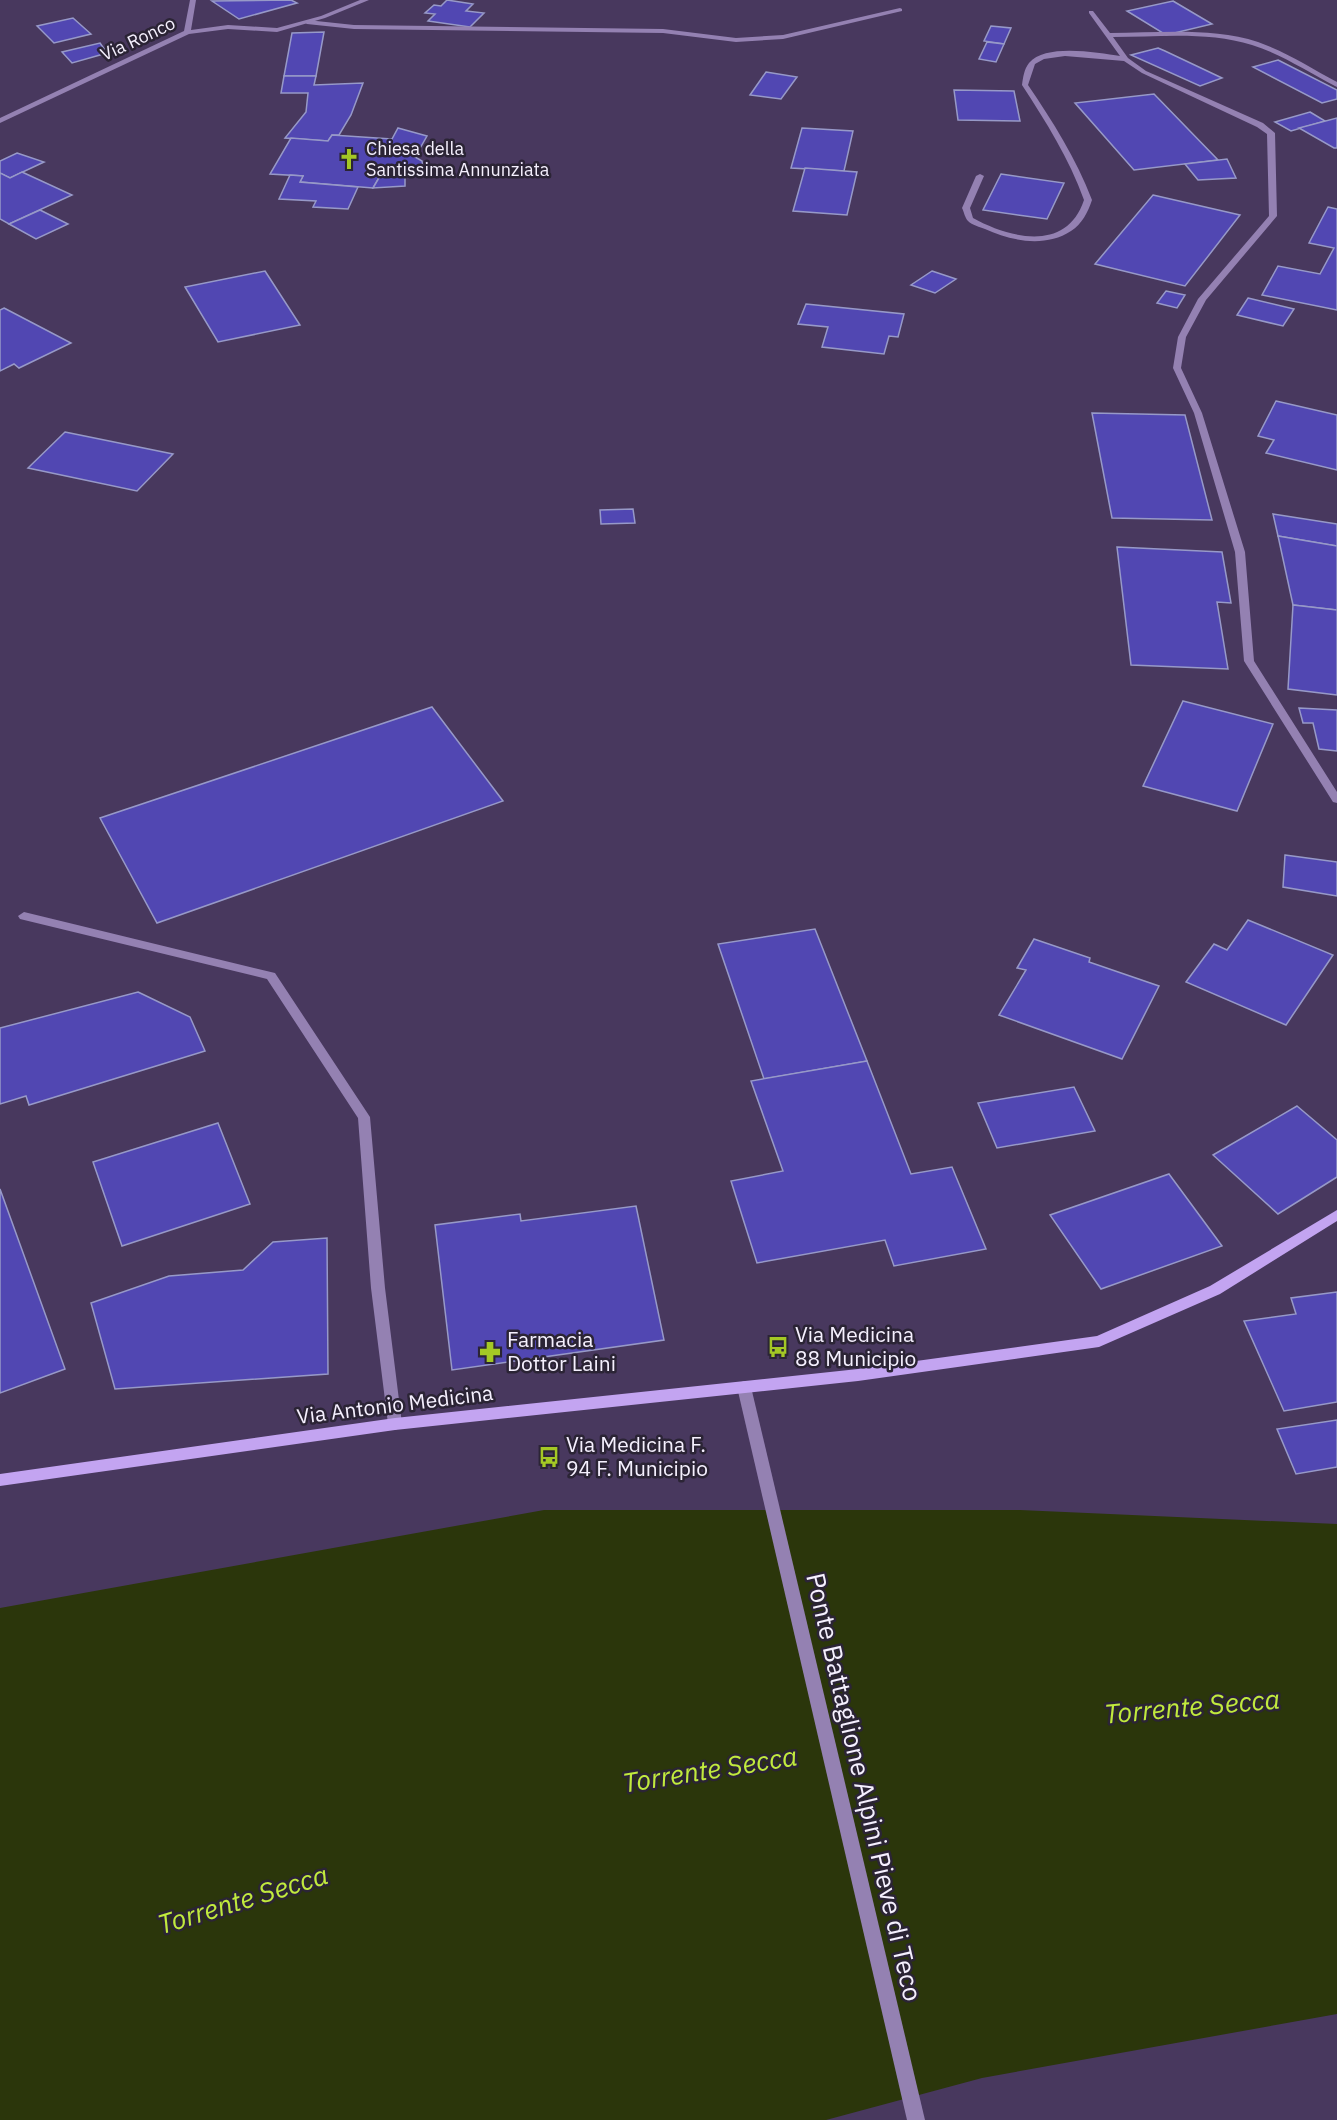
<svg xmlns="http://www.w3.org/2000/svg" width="1337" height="2120" font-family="'IBM Plex Sans',sans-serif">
	<rect width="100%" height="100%" fill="#48385e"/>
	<polygon fill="#2b360b" points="544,1510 1020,1510 1337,1524 1337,2014 982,2078 826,2120 0,2120 0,1608"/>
	<g fill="#5147b2" stroke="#9799c8" stroke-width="1.5">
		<polygon points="291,0 297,3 239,19 212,1"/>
		<polygon points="447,0 473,4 466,11 484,13 470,27 428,21 435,14 425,13 434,5 441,6"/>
		<polygon points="1173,1 1212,24 1166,35 1127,11"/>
		<polygon points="73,18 91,34 54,43 37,26"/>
		<polygon points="991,26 1011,28 1004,44 984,41"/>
		<polygon points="324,32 316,76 284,76 292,33"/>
		<polygon points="987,42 1004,44 996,62 979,59"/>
		<polygon points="100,43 107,53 72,63 62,52"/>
		<polygon points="1158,48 1165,51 1222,78 1200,86 1131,55"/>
		<polygon points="1278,60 1337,90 1337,99 1322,103 1253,67"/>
		<polygon points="766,72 797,77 781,99 750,95"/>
		<polygon points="284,76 316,76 314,85 363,83 351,115 339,135 332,135 328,141 285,138 306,112 308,93 281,93"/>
		<polygon points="954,90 1014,91 1020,121 958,120"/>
		<polygon points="1154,94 1218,160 1134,170 1075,103"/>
		<polygon points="1310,112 1325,121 1291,131 1275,122"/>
		<polygon points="1337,118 1337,148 1334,148 1299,128"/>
		<polygon points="398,128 427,136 415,157 422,161 423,168 405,174 380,176 373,188 300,182 303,176 270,174 291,138 328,141 332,135 392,139"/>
		<polygon points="802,128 853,131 844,171 791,168"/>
		<polygon points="17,153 44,162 10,178 0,173 0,161"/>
		<polygon points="1227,159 1236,178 1198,180 1185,164"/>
		<polygon points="805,168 857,172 847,215 793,211"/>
		<polygon points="22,172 72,195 9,224 0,219 0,173 10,178"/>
		<polygon points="405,174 405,186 373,188 380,176"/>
		<polygon points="1001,174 1064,183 1047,219 983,210"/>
		<polygon points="290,175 303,176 300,182 358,187 348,209 313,207 316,201 279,199"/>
		<polygon points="1153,195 1240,215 1185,286 1095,264"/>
		<polygon points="1328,207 1337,209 1337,310 1262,295 1278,266 1320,274 1334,248 1309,243"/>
		<polygon points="40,210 68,224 36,239 9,224"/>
		<polygon points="265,271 300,325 218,342 185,287"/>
		<polygon points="932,271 956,279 935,293 911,285"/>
		<polygon points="1166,291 1185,295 1177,308 1157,303"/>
		<polygon points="1248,298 1294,309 1283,326 1237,315"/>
		<polygon points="806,304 904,314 898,337 889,336 884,354 822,347 828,327 798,324"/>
		<polygon points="4,308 71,343 19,368 14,364 0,371 0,310"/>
		<polygon points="1276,401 1337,415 1337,470 1266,453 1274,440 1258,436"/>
		<polygon points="1092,413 1185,415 1212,520 1112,518"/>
		<polygon points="65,432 173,454 137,491 28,468"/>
		<polygon points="633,509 635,523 601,524 600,510"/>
		<polygon points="1273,514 1337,524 1337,546 1278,536"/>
		<polygon points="1278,536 1337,546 1337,610 1293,605"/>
		<polygon points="1117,547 1222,552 1231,603 1217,602 1228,669 1131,665"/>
		<polygon points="1293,605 1337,610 1337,695 1288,689"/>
		<polygon points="1183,701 1273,724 1237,811 1143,786"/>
		<polygon points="432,707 503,801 157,923 100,818"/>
		<polygon points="1299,708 1337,710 1337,751 1319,749 1313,723 1303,723"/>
		<polygon points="1285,855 1337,862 1337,896 1283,887"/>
		<polygon points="1248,920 1333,955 1286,1025 1186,982 1214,944 1227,950"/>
		<polygon points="815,929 867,1061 764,1079 718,944"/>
		<polygon points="1034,939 1090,958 1089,962 1159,986 1122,1059 999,1015 1026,970 1017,968"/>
		<polygon points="138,992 190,1017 205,1051 29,1105 26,1096 0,1104 0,1028"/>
		<polygon points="867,1061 911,1174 952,1167 986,1249 894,1266 885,1240 757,1263 731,1181 783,1171 751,1081"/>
		<polygon points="1074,1087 1095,1131 997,1148 978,1103"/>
		<polygon points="1297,1106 1337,1140 1337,1177 1278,1214 1213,1155"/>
		<polygon points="218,1123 250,1204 122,1246 93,1162"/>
		<polygon points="1169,1174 1222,1246 1101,1289 1050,1215"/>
		<polygon points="0,1189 65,1369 0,1393"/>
		<polygon points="636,1206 664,1340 452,1370 435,1225 520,1214 521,1221"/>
		<polygon points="327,1238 328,1374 115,1389 91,1303 169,1276 243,1270 273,1242"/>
		<polygon points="1337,1292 1337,1402 1284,1411 1244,1321 1296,1314 1291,1298"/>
		<polygon points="1337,1420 1337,1467 1296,1474 1277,1429"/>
	</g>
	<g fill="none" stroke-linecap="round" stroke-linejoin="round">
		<polygon fill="#9481b2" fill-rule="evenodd" points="900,8 902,9 902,11 783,39 736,42 663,33 354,29 307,24 304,22 307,20 354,25 663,29 736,38 783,35"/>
		<g fill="#9481b2" fill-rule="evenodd">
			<polygon points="190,0 196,0 191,30 228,25 277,28 321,16 360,0 369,0 325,18 277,32 228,29 189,34 0,123 0,118 184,31"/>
			<path d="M1089,11h4l17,22c49,0 101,-6 148,9 28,10 53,26 79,40v5l-2,-1c-27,-14 -54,-32 -83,-41 -44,-14 -94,-8 -139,-8l15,21 18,13 117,52 12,10 2,83 -71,84 -20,37 -5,31 21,45 43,139 9,109 83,131v11l-4,-1 -89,-141 -9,-109 -41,-139 -21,-45 5,-31 20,-38 71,-83 -2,-82 -10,-7 -115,-54 -18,-12 -59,-5 -21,3 -9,5 -7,21c25,37 48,73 64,115 -4,12 -10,24 -21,31 -26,17 -60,10 -86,-2 -5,-2 -13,-4 -17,-8 -3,-3 -4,-9 -6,-13l14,-32 4,-2 4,2 -14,32 3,10c38,21 94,34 111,-18 -15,-42 -38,-78 -62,-115 1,-7 2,-16 7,-22 17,-20 69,-10 91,-7l-31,-43z"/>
			<polygon points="24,912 275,973 370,1117 385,1288 402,1424 400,1428 395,1430 390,1428 388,1424 371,1288 358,1118 267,979 20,919 18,916"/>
			<polygon points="744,1381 749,1383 751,1387 925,2120 907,2120 737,1387 739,1383"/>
		</g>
		<polygon fill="#c3a4f1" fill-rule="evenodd" points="1337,1210 1337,1221 1220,1294 1099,1347 858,1381 395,1430 0,1486 0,1474 395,1418 858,1369 1097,1336 1210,1286"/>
	</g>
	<defs>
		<symbol id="church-bare" viewBox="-9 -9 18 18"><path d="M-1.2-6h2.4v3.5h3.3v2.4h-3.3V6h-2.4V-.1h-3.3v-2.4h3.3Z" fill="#a4c825" stroke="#2b2435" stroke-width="2.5" paint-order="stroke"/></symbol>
		<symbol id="bus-bare" viewBox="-9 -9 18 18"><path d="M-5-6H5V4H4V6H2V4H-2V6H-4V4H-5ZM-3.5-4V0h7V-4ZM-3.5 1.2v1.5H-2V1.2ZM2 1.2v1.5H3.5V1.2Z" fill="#a4c825" stroke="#2b2435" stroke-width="2.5" paint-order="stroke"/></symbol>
		<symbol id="pharmacy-bare" viewBox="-9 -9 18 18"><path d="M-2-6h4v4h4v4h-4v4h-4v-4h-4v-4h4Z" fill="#a4c825" stroke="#2b2435" stroke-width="2.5" paint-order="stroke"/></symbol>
	</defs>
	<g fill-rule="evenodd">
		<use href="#church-bare" x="334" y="144" width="30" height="30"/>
		<use href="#bus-bare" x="763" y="1332" width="30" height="30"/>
		<use href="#pharmacy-bare" x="475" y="1337" width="30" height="30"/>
		<use href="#bus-bare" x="534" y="1442" width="30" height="30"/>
	</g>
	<g text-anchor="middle" stroke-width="5" stroke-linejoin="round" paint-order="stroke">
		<g font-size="18" fill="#f5f0fe" stroke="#2b2435">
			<text transform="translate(138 39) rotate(-25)" y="6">Via Ronco</text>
		</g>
		<g font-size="18" fill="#f5f0fe" stroke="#2b2435" text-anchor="start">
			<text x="366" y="155">Chiesa della<tspan x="366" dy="21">Santissima Annunziata</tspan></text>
		</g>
		<g font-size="21" fill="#f5f0fe" stroke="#2b2435" text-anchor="start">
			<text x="795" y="1342">Via Medicina<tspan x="795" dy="24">88 Municipio</tspan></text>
			<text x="507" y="1347">Farmacia<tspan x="507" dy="24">Dottor Laini</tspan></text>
			<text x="566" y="1452">Via Medicina F.<tspan x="566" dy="24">94 F. Municipio</tspan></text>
		</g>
		<g font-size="21" fill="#f5f0fe" stroke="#2b2435">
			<text transform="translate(395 1405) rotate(-7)" y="7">Via Antonio Medicina</text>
		</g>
		<g font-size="26" fill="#f5f0fe" stroke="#2b2435">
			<text transform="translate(864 1787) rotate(77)" y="9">Ponte Battaglione Alpini Pieve di Teco</text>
		</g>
		<g font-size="27" font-style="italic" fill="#c1ea3d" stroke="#2b2435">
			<text transform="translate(1192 1707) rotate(-5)" y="9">Torrente Secca</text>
			<text transform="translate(710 1770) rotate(-9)" y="9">Torrente Secca</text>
			<text transform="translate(243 1900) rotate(-17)" y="9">Torrente Secca</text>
		</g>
	</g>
</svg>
